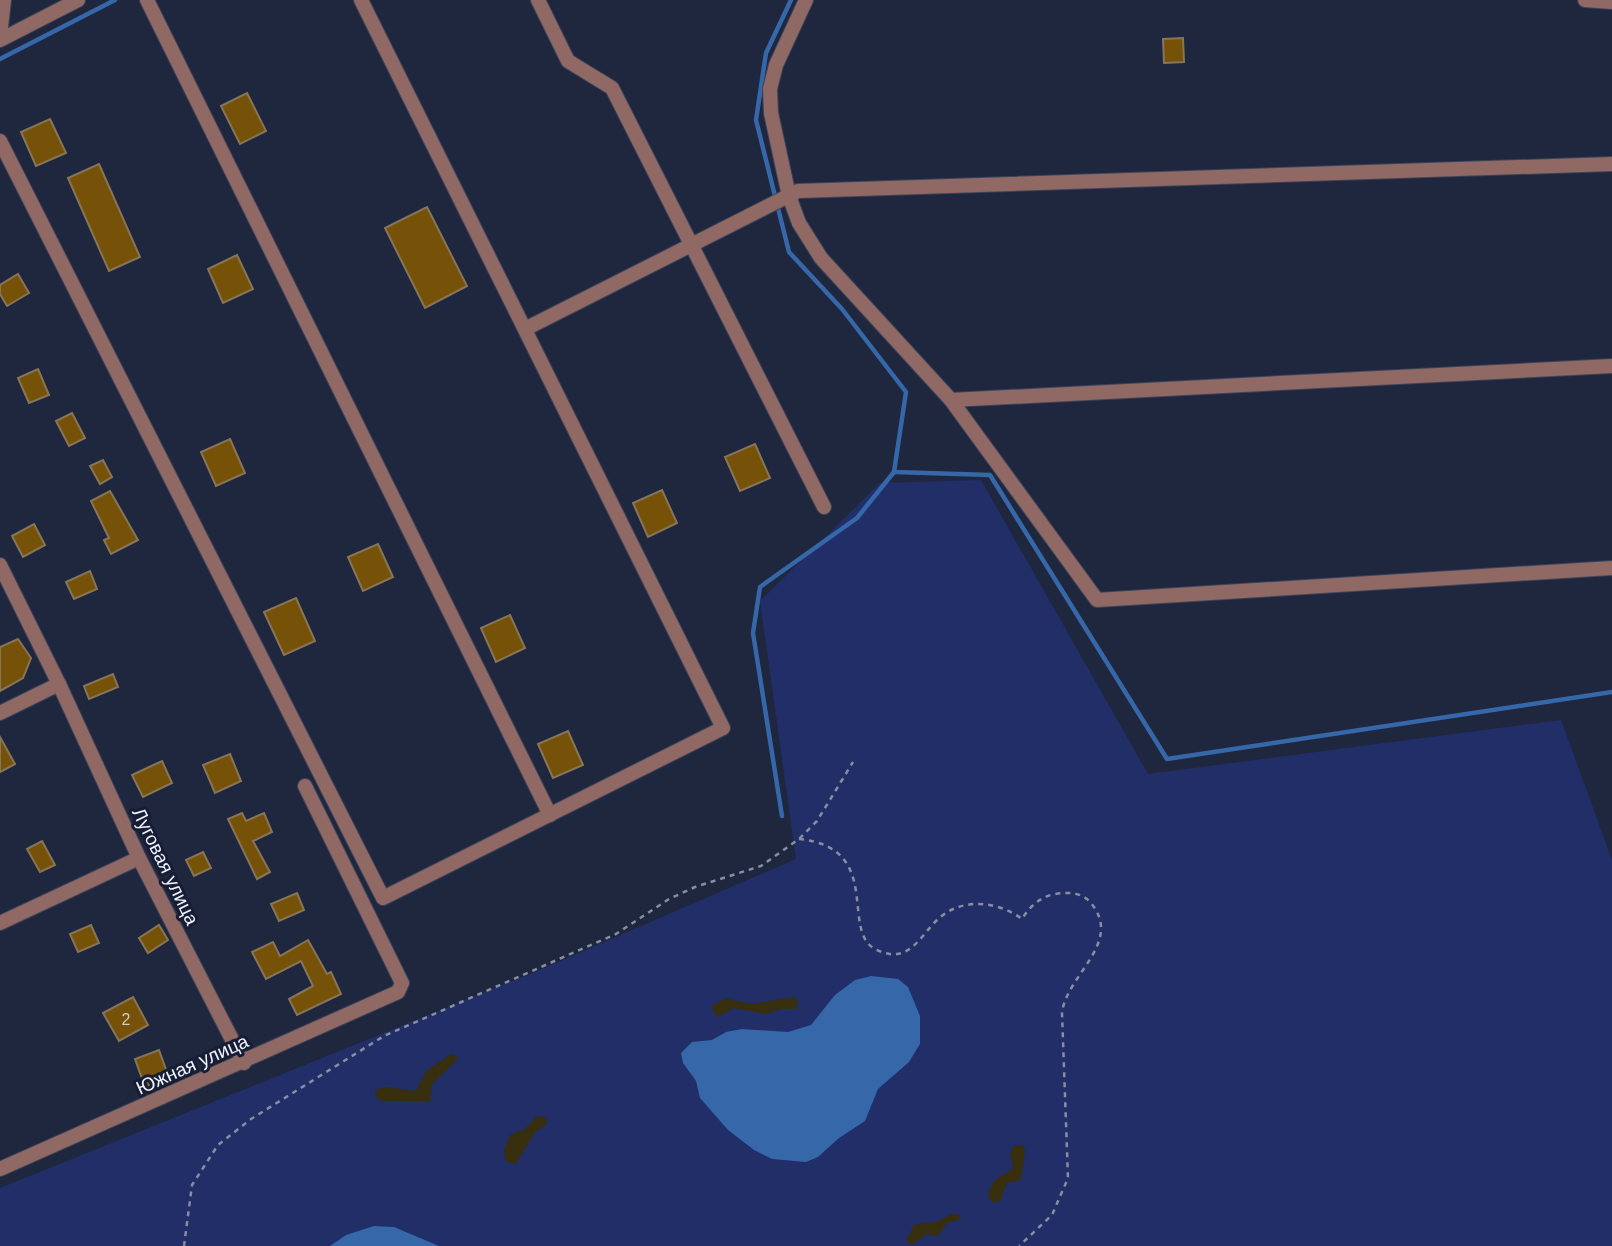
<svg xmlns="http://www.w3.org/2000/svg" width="1612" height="1246" font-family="Helvetica,sans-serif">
	<rect width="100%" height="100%" fill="#1f273f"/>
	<polygon fill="#212e68" points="981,480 1148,774 1561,720 1612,860 1612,1246 0,1246 0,1188 535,972 796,859 760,601 880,483"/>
	<g fill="#372f0e">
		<polygon points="794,997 799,1002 795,1009 781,1009 766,1014 734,1008 717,1017 711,1007 725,998 751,1004"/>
		<polygon points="451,1054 457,1056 457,1060 432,1084 430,1101 382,1101 376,1097 375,1090 386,1087 416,1091 426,1071"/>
		<polygon points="537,1116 547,1118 547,1124 535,1132 516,1164 506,1162 504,1151 510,1135 525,1129"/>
		<path d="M1014,1145h8l3,4 -4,31 -14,3 -7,18 -7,2 -5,-7c4,-19 12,-18 25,-28l-3,-15z"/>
		<polygon points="951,1214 958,1214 961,1219 947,1223 938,1236 926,1234 912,1245 906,1242 914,1225 939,1221"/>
	</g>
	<g fill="#3567a9">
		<polygon points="871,976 898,979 908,987 920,1016 920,1044 909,1062 878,1089 865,1121 839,1138 818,1157 806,1162 772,1159 754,1150 728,1130 700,1098 696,1081 683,1063 681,1053 692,1042 712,1040 726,1032 742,1029 788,1032 811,1025 835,995 855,980"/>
		<polygon points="374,1226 394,1227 439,1246 330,1246 346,1235"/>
	</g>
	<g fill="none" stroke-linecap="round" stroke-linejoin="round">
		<g stroke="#3567a9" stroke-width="4.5">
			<polyline points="0,59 115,0"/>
			<polyline points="894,472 990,475 1167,759 1612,692"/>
			<polyline points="782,816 753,633 760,587 857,518 894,472 906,392 842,309 789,252 756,120 766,53 791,0"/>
		</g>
	</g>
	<g fill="#765208" stroke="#877559" stroke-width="2">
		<polygon points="1183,38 1184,62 1164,63 1163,39"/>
		<polygon points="247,93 266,131 240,144 221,106"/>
		<polygon points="50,119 66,153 36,166 21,132"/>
		<polygon points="99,164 140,257 109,271 68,178"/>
		<polygon points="427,207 467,286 425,308 385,228"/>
		<polygon points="237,255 253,289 223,303 208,269"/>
		<polygon points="18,274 29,293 7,306 0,294 0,285"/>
		<polygon points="38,369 49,395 29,403 18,378"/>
		<polygon points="72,413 85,438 69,446 56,421"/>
		<polygon points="230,439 245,473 216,486 201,452"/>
		<polygon points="755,444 770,478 740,491 725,457"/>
		<polygon points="103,460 112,477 100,484 90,466"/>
		<polygon points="662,490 677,523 648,537 633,503"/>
		<polygon points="110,491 138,540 111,554 104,540 109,538 91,501"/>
		<polygon points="34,524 45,545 23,557 12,536"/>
		<polygon points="378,544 393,577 363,591 348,557"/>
		<polygon points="90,571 97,589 74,599 66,582"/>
		<polygon points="296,598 315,641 284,655 264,612"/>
		<polygon points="510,615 525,648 496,662 481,628"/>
		<polygon points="18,639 31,658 23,678 0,691 0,647"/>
		<polygon points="113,674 118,687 89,699 84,686"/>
		<polygon points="568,731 583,765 553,778 538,744"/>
		<polygon points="0,737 15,764 0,772"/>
		<polygon points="230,754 241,781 215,793 203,765"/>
		<polygon points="162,761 172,783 143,797 132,775"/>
		<polygon points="242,813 246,821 264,813 272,832 253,841 270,872 257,879 228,819"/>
		<polygon points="42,841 55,865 40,872 27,849"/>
		<polygon points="203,852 211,868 194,876 186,860"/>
		<polygon points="297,893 304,910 279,921 271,904"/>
		<polygon points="91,925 99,943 78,952 70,934"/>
		<polygon points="159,925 168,940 148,953 139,938"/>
		<polygon points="308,940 327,974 331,972 341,994 297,1015 289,999 313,986 301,961 266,979 252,952 273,942 280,956"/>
		<polygon points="133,997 148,1025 119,1041 103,1013"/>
		<polygon points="159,1050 169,1078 145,1087 135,1059"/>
	</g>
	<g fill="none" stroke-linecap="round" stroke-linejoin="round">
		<defs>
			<g id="minor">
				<polyline points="147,0 550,815"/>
				<polyline points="538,0 568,61 612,88 824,507"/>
				<polyline points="806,0 776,65 770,89 771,113 789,196 799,223 821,258 951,400 1097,600 1612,568"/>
				<polyline points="1585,0 1612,2"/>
				<polyline points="0,36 4,0"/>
				<polyline points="0,40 78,0"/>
				<polyline points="0,141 383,898 723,728 361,0"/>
				<polyline points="525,329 798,191 1612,164"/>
				<polyline points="951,400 1612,366"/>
				<polyline points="0,565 59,684 0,713"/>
				<polyline points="59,684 139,858 244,1063"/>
				<polyline points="0,923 139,858"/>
				<polyline points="0,1169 398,992 402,983 305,786"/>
			</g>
		</defs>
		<use href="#minor" stroke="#3c445a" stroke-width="16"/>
		<g stroke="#888e9f" stroke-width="2.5" stroke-dasharray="5 5" stroke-linecap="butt">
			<path d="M799,839c87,9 39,94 78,111 32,15 42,-13 61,-31 24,-22 60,-18 84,0 8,-13 18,-22 33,-25 13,-2 26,-2 35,8 35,40 -24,73 -28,111l6,165 -16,37 -33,31"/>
			<polyline points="184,1246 192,1185 218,1145 251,1119 384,1036 616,934 669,899 695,887 761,866 799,839 817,821 853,762"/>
		</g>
		<use href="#minor" stroke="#906864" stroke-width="14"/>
	</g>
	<g text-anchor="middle" stroke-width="6" stroke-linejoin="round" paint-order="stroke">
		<g font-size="16" fill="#d1cbc0">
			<text x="126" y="1025">2</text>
		</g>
		<g font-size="19" fill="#eff3fd" stroke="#161d34">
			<text transform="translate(166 866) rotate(64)" y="7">Луговая улица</text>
			<text transform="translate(192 1064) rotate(-24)" y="7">Южная улица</text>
		</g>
	</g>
</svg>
